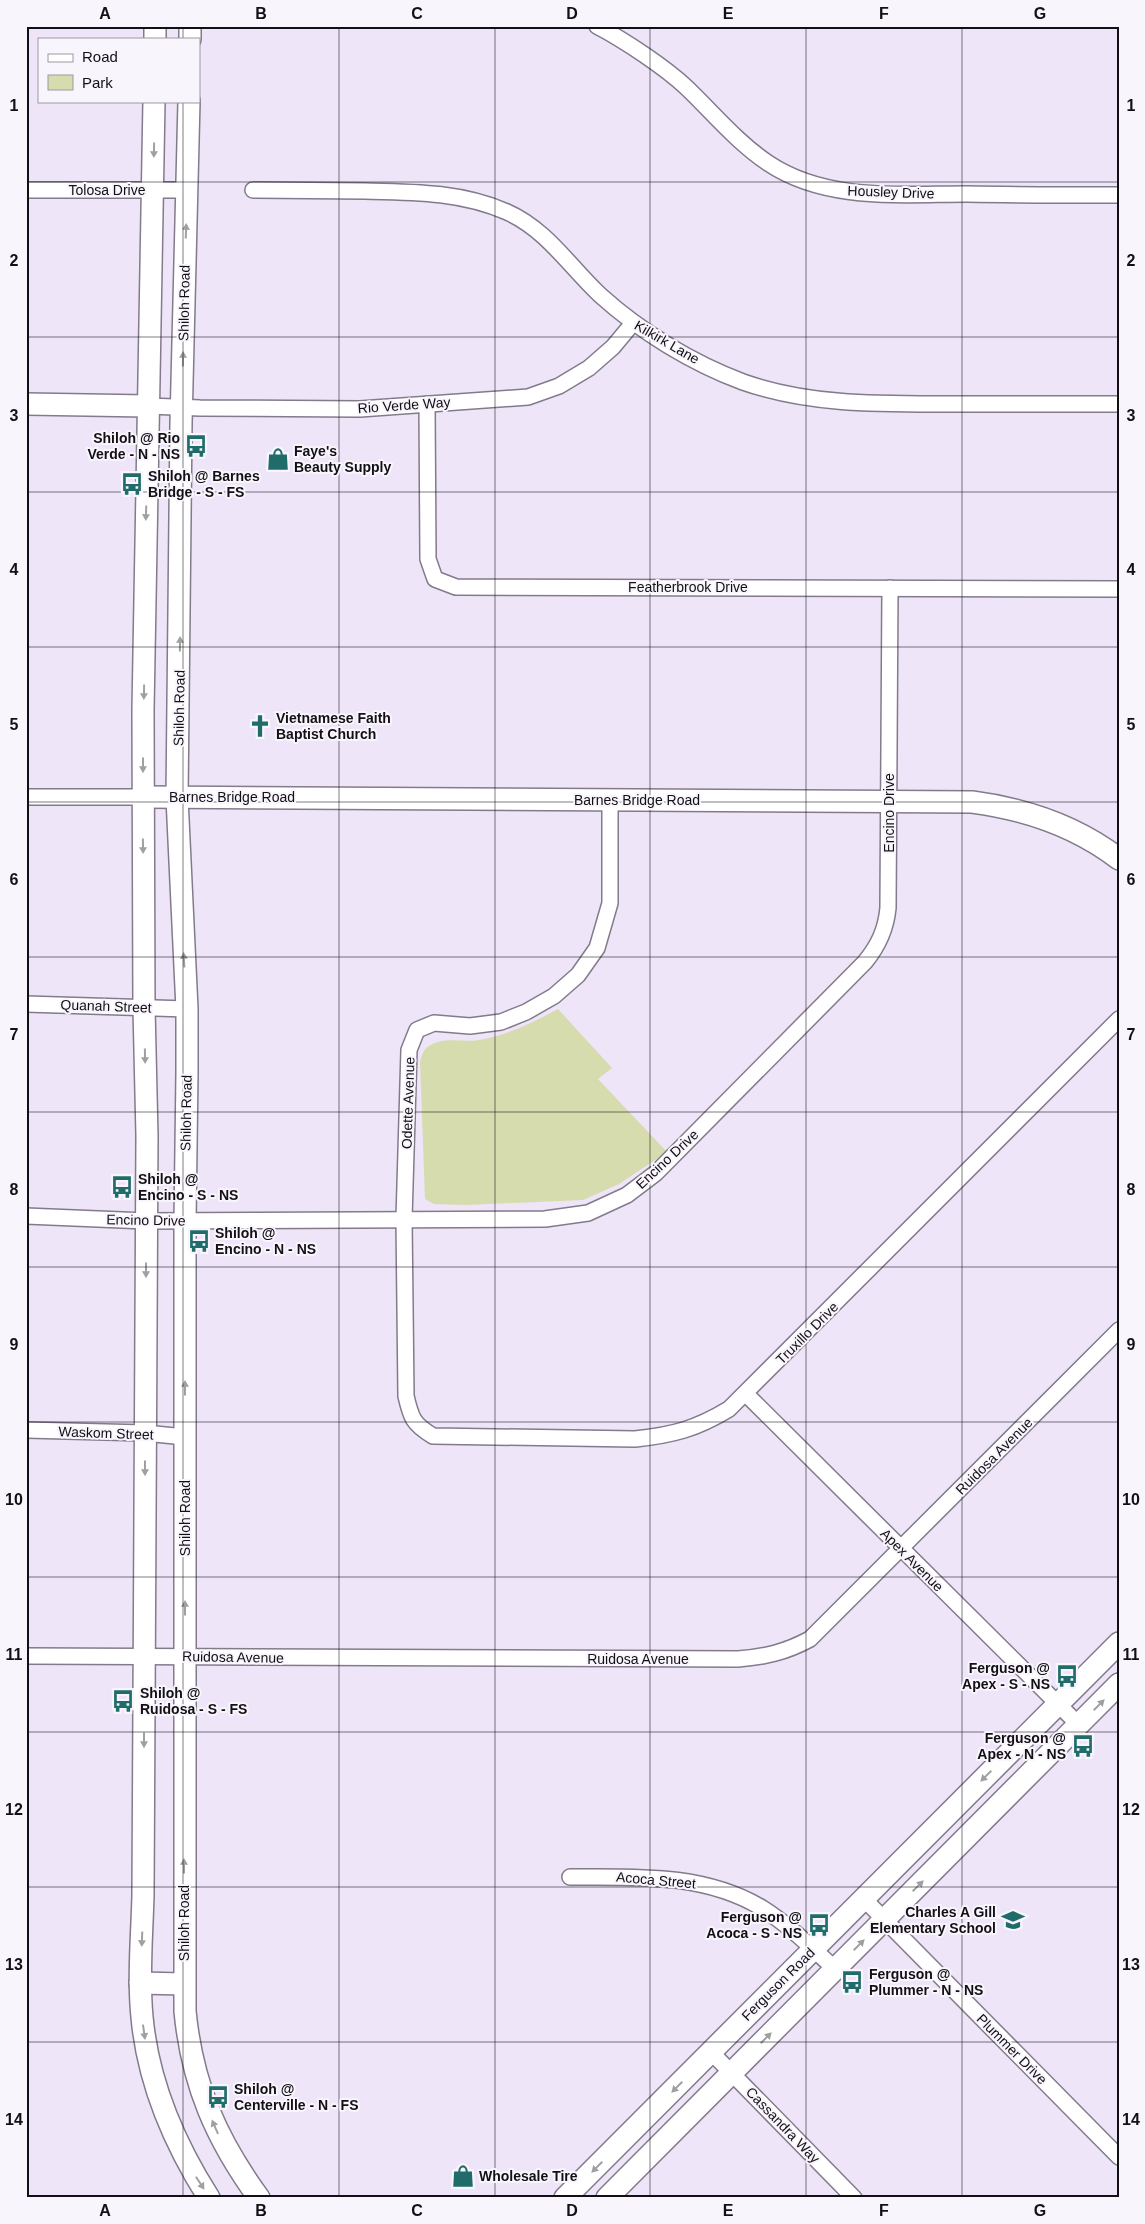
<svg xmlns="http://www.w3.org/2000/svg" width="1145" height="2224" font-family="Arial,sans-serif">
	<rect width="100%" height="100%" fill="#eee5f8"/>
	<path fill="#d6dcae" d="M558,1009l54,59 -14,11 69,73 -48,32 -36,16 -117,5 -32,-1 -9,-5 -5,-137c2,-7 3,-12 9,-16 17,-10 32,-3 50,-6 29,-5 53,-17 79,-31z"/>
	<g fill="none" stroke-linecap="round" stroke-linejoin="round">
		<defs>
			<g id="street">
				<path d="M597,26c27,14 69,42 90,62 26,25 51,55 81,75 58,39 133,31 199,31 51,1 101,1 152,1"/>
				<polyline points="26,190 187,190"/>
				<path d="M253,190c38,0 75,1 112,1 49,1 97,1 142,21 39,17 63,55 93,83 41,37 92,68 143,87 65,23 135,22 203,22 58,0 115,0 173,0"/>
				<polyline points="427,404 428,559 435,579 456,587 1119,589"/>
				<polyline points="148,406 200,408 360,409 528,397 559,386 589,368 613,347 633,323"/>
				<polyline points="26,797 143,797"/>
				<path d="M610,799v104l-13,45 -19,27 -24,21 -28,16 -25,10 -31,4 -36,-3 -17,7 -8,20 -5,169 2,177c5,22 7,28 27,40l202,3c38,-4 61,-10 94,-30l390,-390"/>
				<polyline points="26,1004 187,1009"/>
				<path d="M26,1216l120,5 399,-2 43,-6 39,-18 29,-22 209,-211c14,-17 21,-33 23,-54l2,-320"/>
				<polyline points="746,1394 1079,1725"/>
				<polyline points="26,1430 145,1433 185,1437"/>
				<path d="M26,1656l712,3c27,-2 48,-7 72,-20l309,-309"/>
				<path d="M570,1877c65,0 134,-4 192,31 27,17 50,40 73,61"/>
				<polyline points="864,1899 1119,2157"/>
				<polyline points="711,2052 854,2198"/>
			</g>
			<g id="secondary">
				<polyline points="155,39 155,26"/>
				<polyline points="190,39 190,26"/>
				<path d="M154,101l-11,609 1,298 3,128 -4,759c-1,40 -5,82 -1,122 6,66 32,126 67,181"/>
				<path d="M189,101l-8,322 -4,375 10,211v64l-2,148v790c7,73 31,128 74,187"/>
				<polyline points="26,404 148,406"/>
				<path d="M143,797l829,5c53,7 104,24 147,57"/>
				<polyline points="140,1983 184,1984"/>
				<polyline points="565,2198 1119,1643"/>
				<polyline points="607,2198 1119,1684"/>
			</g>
		</defs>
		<use href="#street" stroke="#837a8b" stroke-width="18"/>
		<use href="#secondary" stroke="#837a8b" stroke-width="24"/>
		<use href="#street" stroke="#fff" stroke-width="15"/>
		<use href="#secondary" stroke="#fff" stroke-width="21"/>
	</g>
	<defs><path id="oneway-solid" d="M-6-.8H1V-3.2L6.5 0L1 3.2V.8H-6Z" transform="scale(1.25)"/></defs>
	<g fill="#a09fa1">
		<use href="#oneway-solid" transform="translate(154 150) rotate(91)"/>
		<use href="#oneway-solid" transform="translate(186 231) rotate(-88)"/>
		<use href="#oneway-solid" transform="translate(183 359) rotate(-89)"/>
		<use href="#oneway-solid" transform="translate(146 513) rotate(92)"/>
		<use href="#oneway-solid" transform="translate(180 644) rotate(-89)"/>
		<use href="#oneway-solid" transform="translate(144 692) rotate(91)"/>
		<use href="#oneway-solid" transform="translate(143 765) rotate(90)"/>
		<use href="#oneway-solid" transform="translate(143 846) rotate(89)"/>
		<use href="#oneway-solid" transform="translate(184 960) rotate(-93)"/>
		<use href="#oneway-solid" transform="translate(145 1056) rotate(89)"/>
		<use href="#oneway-solid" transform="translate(146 1270) rotate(90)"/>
		<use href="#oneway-solid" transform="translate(185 1388) rotate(-90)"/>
		<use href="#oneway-solid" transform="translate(145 1468) rotate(90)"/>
		<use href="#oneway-solid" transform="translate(185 1608) rotate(-90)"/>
		<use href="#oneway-solid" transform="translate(1099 1705) rotate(-45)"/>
		<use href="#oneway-solid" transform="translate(144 1740) rotate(90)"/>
		<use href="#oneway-solid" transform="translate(986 1776) rotate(135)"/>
		<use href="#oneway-solid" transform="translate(184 1866) rotate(-90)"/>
		<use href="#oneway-solid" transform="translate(918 1886) rotate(-45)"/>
		<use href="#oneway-solid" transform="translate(142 1939) rotate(92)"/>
		<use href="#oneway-solid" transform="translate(859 1945) rotate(-45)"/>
		<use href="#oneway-solid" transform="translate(144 2032) rotate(82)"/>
		<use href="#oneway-solid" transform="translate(766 2038) rotate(-45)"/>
		<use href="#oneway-solid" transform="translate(677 2087) rotate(135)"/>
		<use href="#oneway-solid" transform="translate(215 2127) rotate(-114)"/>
		<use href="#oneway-solid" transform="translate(597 2167) rotate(135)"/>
		<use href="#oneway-solid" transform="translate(200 2183) rotate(57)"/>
	</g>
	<path fill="none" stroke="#120f15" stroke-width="1" stroke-opacity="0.55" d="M183,26v13M339,26v2172M495,26v2172M650,26v2172M806,26v2172M962,26v2172M183,101v2097M26,182h1093M26,337h1093M26,492h1093M26,647h1093M26,802h1093M26,957h1093M26,1112h1093M26,1267h1093M26,1422h1093M26,1577h1093M26,1732h1093M26,1887h1093M26,2042h1093"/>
	<defs>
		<symbol id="bus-bare" viewBox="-9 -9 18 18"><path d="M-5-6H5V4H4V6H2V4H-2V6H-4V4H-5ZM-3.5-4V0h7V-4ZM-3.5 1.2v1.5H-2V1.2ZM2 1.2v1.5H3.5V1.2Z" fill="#206c6b" stroke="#f9f5fc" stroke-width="2.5" paint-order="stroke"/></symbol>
		<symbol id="shop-bare" viewBox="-9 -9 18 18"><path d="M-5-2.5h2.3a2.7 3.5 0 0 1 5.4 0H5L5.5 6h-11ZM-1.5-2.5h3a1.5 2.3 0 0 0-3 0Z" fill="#206c6b" stroke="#f9f5fc" stroke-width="2.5" paint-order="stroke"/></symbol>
		<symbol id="church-bare" viewBox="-9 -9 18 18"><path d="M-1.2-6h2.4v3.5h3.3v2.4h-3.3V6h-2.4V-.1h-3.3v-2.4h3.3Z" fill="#206c6b" stroke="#f9f5fc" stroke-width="2.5" paint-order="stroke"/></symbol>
		<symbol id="school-bare" viewBox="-9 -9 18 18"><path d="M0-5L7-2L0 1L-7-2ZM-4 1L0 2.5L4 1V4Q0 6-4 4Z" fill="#206c6b" stroke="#f9f5fc" stroke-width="2.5" paint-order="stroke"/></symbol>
	</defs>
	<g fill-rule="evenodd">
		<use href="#bus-bare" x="180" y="430" width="32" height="32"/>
		<use href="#shop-bare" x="262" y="443" width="32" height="32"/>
		<use href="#bus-bare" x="116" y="468" width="32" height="32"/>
		<use href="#church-bare" x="244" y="710" width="32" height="32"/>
		<use href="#bus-bare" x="106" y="1171" width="32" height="32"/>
		<use href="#bus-bare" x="183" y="1225" width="32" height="32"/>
		<use href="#bus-bare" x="1051" y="1660" width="32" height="32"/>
		<use href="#bus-bare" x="107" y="1685" width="32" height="32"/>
		<use href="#bus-bare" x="1067" y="1730" width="32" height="32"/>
		<use href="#school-bare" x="997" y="1904" width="32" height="32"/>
		<use href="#bus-bare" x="803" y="1909" width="32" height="32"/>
		<use href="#bus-bare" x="836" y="1966" width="32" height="32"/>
		<use href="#bus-bare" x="202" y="2081" width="32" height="32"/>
		<use href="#shop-bare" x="447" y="2160" width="32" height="32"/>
	</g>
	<g text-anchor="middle" stroke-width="4" stroke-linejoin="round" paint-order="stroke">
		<g font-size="14" fill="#120f15" stroke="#f9f5fc">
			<text x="107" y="195">Tolosa Drive</text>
			<text transform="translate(891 192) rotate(2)" y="5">Housley Drive</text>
			<text transform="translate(184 303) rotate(-89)" y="5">Shiloh Road</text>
			<text transform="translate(667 342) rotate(30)" y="5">Kilkirk Lane</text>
			<text transform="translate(404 405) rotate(-4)" y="5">Rio Verde Way</text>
			<text x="688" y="592">Featherbrook Drive</text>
			<text transform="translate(179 708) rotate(-89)" y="5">Shiloh Road</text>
			<text x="232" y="802">Barnes Bridge Road</text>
			<text x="637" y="805">Barnes Bridge Road</text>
			<text transform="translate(889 813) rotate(-90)" y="5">Encino Drive</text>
			<text transform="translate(106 1006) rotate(2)" y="5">Quanah Street</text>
			<text transform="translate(408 1103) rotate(-88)" y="5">Odette Avenue</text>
			<text transform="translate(186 1113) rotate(-89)" y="5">Shiloh Road</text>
			<text transform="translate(667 1159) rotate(-43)" y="5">Encino Drive</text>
			<text transform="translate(146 1220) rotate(1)" y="5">Encino Drive</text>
			<text transform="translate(807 1333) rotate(-45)" y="5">Truxillo Drive</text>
			<text transform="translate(106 1433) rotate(2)" y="5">Waskom Street</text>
			<text transform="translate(994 1456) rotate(-45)" y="5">Ruidosa Avenue</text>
			<text transform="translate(185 1518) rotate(-90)" y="5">Shiloh Road</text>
			<text transform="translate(912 1560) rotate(45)" y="5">Apex Avenue</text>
			<text transform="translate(233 1657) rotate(1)" y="5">Ruidosa Avenue</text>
			<text x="638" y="1664">Ruidosa Avenue</text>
			<text transform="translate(656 1880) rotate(5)" y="5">Acoca Street</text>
			<text transform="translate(184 1923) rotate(-90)" y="5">Shiloh Road</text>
			<text transform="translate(778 1984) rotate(-45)" y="5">Ferguson Road</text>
			<text transform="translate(1012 2049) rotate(45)" y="5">Plummer Drive</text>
			<text transform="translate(783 2125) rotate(46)" y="5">Cassandra Way</text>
		</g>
		<g font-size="14" font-weight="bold" fill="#120f15" stroke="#f9f5fc" text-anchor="start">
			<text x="180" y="443" text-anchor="end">Shiloh @ Rio<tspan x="180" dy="16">Verde - N - NS</tspan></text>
			<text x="294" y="456">Faye's<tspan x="294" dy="16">Beauty Supply</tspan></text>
			<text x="148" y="481">Shiloh @ Barnes<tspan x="148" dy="16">Bridge - S - FS</tspan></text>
			<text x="276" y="723">Vietnamese Faith<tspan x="276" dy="16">Baptist Church</tspan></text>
			<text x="138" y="1184">Shiloh @<tspan x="138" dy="16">Encino - S - NS</tspan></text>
			<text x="215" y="1238">Shiloh @<tspan x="215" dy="16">Encino - N - NS</tspan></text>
			<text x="1050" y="1673" text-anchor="end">Ferguson @<tspan x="1050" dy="16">Apex - S - NS</tspan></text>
			<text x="140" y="1698">Shiloh @<tspan x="140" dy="16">Ruidosa - S - FS</tspan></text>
			<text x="1066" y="1743" text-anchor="end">Ferguson @<tspan x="1066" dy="16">Apex - N - NS</tspan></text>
			<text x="996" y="1917" text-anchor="end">Charles A Gill<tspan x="996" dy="16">Elementary School</tspan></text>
			<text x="802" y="1922" text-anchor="end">Ferguson @<tspan x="802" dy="16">Acoca - S - NS</tspan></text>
			<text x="869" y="1979">Ferguson @<tspan x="869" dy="16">Plummer - N - NS</tspan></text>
			<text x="234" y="2094">Shiloh @<tspan x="234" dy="16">Centerville - N - FS</tspan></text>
			<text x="479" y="2181">Wholesale Tire</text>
		</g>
	</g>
	<rect width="1145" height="2224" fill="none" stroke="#f9f5fc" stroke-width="55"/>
	<rect x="38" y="38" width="162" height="65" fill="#f9f5fc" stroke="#9d99a0"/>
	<rect x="48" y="54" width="25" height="8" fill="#ffffff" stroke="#9d99a0"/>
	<text x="82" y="62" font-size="15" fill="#120f15">Road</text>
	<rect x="48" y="75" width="25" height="15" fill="#d6dcae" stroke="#9d99a0"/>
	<text x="82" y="88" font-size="15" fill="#120f15">Park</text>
	<rect x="28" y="28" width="1090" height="2168" fill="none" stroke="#120f15" stroke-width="2"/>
	<g font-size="16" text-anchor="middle" font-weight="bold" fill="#120f15">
		<text x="105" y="19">A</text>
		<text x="261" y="19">B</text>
		<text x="417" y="19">C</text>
		<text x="572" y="19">D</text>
		<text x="728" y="19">E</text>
		<text x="884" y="19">F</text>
		<text x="1040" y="19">G</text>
		<text x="14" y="111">1</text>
		<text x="1131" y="111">1</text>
		<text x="14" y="266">2</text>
		<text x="1131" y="266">2</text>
		<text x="14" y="421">3</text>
		<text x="1131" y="421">3</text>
		<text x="14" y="575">4</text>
		<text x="1131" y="575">4</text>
		<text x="14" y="730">5</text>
		<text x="1131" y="730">5</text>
		<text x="14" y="885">6</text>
		<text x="1131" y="885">6</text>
		<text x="14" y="1040">7</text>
		<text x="1131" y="1040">7</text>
		<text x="14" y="1195">8</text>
		<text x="1131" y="1195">8</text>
		<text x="14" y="1350">9</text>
		<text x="1131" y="1350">9</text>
		<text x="14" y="1505">10</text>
		<text x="1131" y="1505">10</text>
		<text x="14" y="1660">11</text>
		<text x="1131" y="1660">11</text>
		<text x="14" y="1815">12</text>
		<text x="1131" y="1815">12</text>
		<text x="14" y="1970">13</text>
		<text x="1131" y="1970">13</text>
		<text x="14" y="2125">14</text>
		<text x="1131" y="2125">14</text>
		<text x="105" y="2216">A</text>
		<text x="261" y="2216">B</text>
		<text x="417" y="2216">C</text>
		<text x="572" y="2216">D</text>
		<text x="728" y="2216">E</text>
		<text x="884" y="2216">F</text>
		<text x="1040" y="2216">G</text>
	</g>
</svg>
